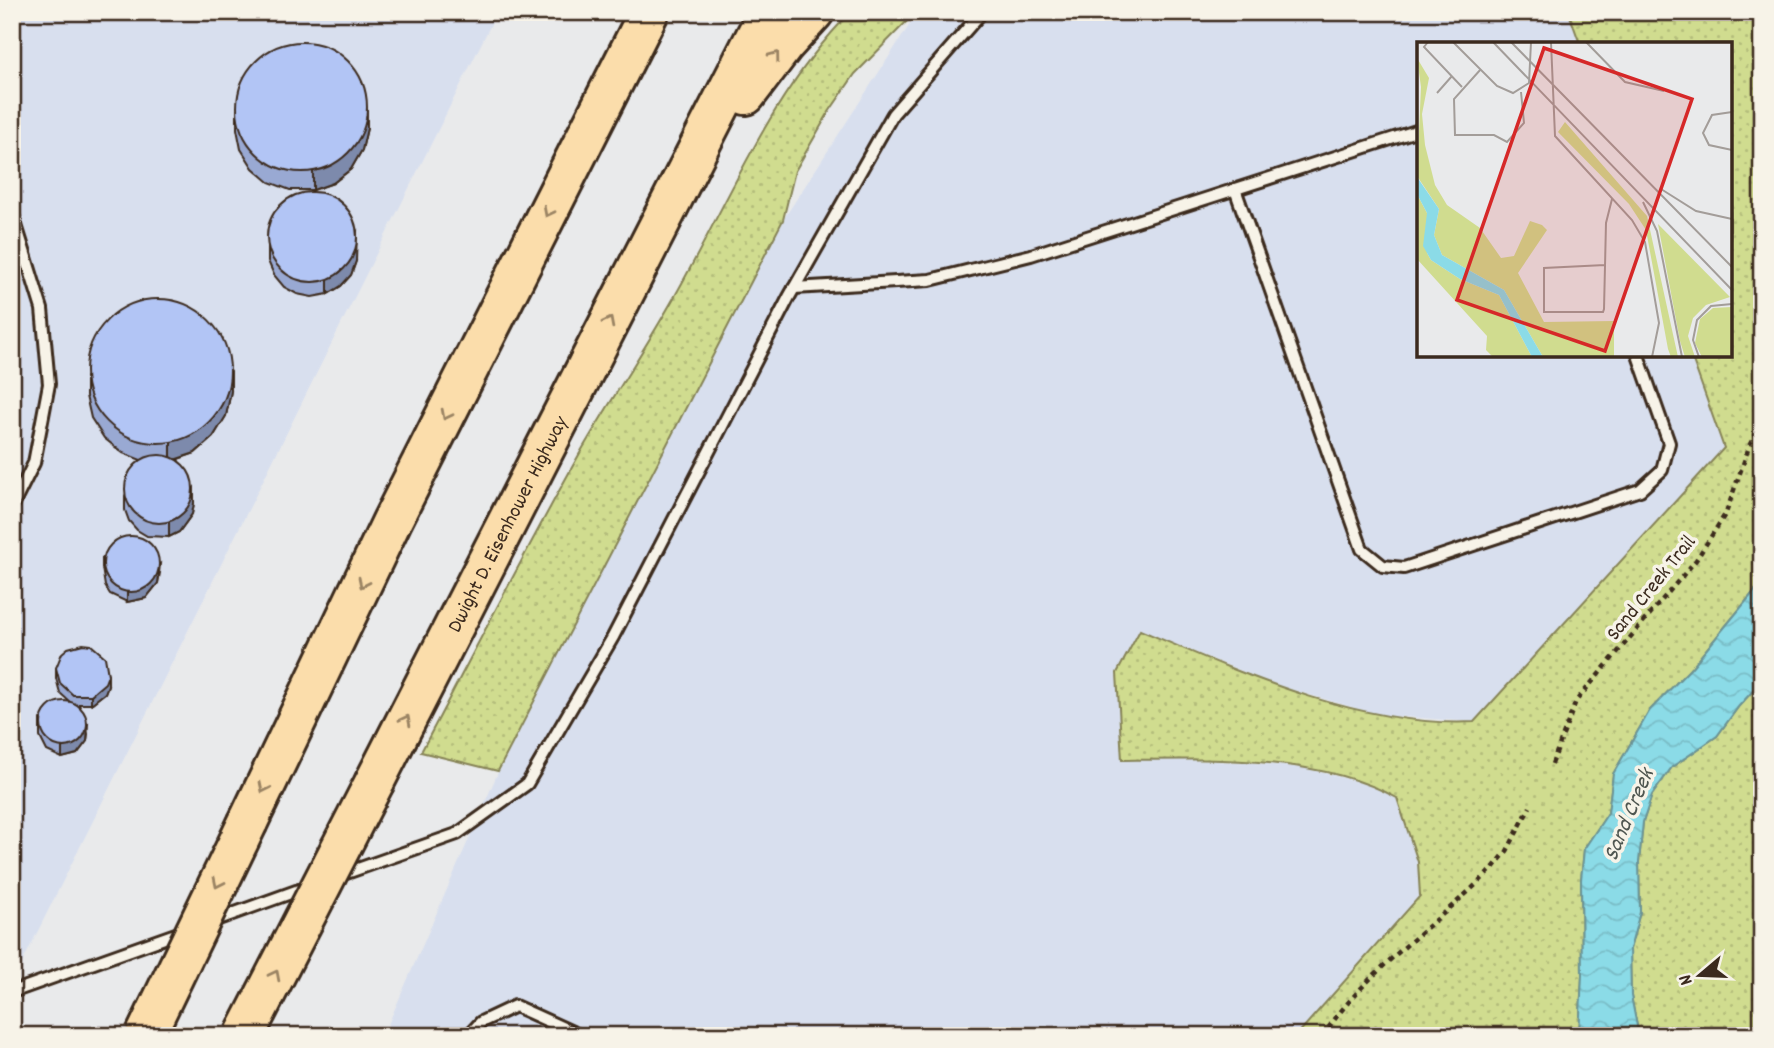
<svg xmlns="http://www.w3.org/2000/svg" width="1774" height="1048" font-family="Dekko,sans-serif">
	<defs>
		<pattern id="grass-dots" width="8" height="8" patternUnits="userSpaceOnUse" patternTransform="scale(1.75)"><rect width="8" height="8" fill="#d0dc8f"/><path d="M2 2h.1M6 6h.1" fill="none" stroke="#b4bd7b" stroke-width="1.8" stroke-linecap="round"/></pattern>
		<pattern id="water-waves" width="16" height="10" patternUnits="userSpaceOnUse" patternTransform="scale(1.75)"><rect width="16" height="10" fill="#8bdbe7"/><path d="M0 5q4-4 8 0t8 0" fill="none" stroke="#79bcc6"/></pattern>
	</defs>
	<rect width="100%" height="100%" fill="#e9eaeb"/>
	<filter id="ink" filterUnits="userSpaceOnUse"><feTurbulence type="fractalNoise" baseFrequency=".0143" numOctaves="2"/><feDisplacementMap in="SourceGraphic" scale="14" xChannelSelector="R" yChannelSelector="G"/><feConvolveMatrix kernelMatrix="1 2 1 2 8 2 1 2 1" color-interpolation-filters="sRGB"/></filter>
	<g filter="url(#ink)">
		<g fill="#d8dfee">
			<polygon points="12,12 497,12 12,983"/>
			<polygon points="918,12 1570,12 1580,44 1419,44 1419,355 1691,355 1724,448 1474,722 1380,715 1278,686 1140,630 1122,760 1172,759 1254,763 1304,768 1375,786 1397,798 1418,862 1420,895 1296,1036 383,1036 503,761 783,220"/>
		</g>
		<g fill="url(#grass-dots)" stroke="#868356" stroke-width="2">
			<path d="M851,12h65l-61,62 -26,38 -34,59 -12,49 -285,551 -77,-19c53,-100 104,-201 159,-299 31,-54 66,-105 96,-159 54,-96 96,-203 175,-282z"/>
			<path d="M1762,12v570l-71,86 -41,42 -37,64 -5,39 -24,36 -3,31 1,95 -3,61h-283l124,-140 -2,-34 -21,-64c-77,-43 -188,-39 -275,-38l-5,-87 23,-43c100,43 223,98 334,92l250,-274 -33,-93h39v-311h-150l-11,-31z"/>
			<polygon points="1762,681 1762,1036 1639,1036 1631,996 1630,949 1640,912 1639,862 1643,822 1652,795 1672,767 1717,736 1739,706"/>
		</g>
		<polygon fill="url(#water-waves)" stroke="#6b9497" stroke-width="2" points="1762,582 1762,681 1739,706 1717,736 1672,767 1652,795 1643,822 1639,862 1640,912 1630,949 1631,996 1639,1036 1579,1036 1582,975 1581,880 1584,849 1608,813 1613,774 1650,710 1691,668"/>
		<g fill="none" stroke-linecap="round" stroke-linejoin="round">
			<defs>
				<g id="lane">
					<polyline points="1235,189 1362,549 1383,566 1404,568 1640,490 1662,470 1669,443 1638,355"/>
					<polyline points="12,212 42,309 49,384 34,463 12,507"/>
					<polyline points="794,288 930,280 1031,255 1419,130"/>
					<polyline points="338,876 457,834 527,784 613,637 789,297 893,114 982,12"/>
					<polyline points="213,921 310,886"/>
					<polyline points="12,992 184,931"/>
					<polyline points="468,1036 481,1022 515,1006 581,1036"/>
				</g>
				<g id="highway">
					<polyline points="746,95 784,45 814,12"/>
					<path id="s1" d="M375,781l393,-769"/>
					<polyline points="248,822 392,521 649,12"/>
				</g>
			</defs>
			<use href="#lane" stroke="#3b2a1e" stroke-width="16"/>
			<use href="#highway" stroke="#3b2a1e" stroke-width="44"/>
			<g stroke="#3b2a1e" stroke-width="4.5" stroke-dasharray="5 5" stroke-linecap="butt">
				<polyline points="1552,764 1576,701 1696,560 1726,513 1750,444 1762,423"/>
				<path d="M1323,1036c44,-68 114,-111 170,-168l14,-17 23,-44"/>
			</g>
			<use href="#lane" stroke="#f7f3e8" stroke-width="10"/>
			<use href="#highway" stroke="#fbddab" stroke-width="38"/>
			<defs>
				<g id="highway-bridge">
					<polyline points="145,1036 248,822"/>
					<polyline points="244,1036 375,781"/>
				</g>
			</defs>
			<use href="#highway-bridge" stroke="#3b2a1e" stroke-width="44" stroke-linecap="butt"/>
			<use href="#highway-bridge" stroke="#fbddab" stroke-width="38"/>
		</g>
		<g fill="#99a9d3" stroke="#3b2a1e" stroke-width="2">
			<polygon points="237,110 367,128 362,150 351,169 333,183 313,190 290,190 269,182 253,168 241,149 237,129"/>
			<polygon points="268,232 356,261 351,275 341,286 328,294 312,297 297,294 284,287 274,275 268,261"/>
			<polygon points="86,377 231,391 226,416 213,437 195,453 178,459 194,503 192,514 179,532 169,537 147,536 137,530 129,521 125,510 125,496 141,460 123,453 104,438 91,418 86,396"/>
			<polygon points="102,558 160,573 158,583 146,598 127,602 110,594 105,586 102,568"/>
			<polygon points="56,668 108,685 105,693 91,704 79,704 88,734 87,741 77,754 62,758 47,751 40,737 40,719 70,702 60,693 56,678"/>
		</g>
		<g fill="#7d8aac" stroke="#3b2a1e" stroke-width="2">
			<polygon points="367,110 367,128 362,150 351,169 333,183 313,190 313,172"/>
			<polygon points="357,232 356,261 351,275 341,286 328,294 328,279"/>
			<polygon points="231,372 231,391 226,416 213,437 195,453 171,461 171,443"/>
			<polygon points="194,488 194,503 192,514 179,532 169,537 169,522"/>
			<polygon points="160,564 158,583 146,598 127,602 127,592"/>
			<polygon points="108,675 108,685 105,693 91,704 91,695"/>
			<polygon points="88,724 87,741 77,754 62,758 62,748"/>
		</g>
		<g fill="#b2c5f5" stroke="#3b2a1e" stroke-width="2">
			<circle cx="302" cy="107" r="65"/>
			<circle cx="312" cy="237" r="45"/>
			<circle cx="158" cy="371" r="72"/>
			<circle cx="159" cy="489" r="34"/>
			<circle cx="131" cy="564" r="28"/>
			<polygon points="83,644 91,645 105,657 108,675 105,683 91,695 73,695 60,683 56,668 62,653 68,648"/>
			<circle cx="64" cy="724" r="23"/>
		</g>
		<defs><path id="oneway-chevron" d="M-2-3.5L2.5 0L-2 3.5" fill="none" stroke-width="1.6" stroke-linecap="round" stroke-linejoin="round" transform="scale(1.75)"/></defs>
		<g stroke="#9b8464">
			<use href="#oneway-chevron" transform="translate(775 56) rotate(-53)"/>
			<use href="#oneway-chevron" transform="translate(548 212) rotate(117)"/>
			<use href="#oneway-chevron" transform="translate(609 322) rotate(-63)"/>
			<use href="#oneway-chevron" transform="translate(446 415) rotate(117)"/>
			<use href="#oneway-chevron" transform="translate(363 583) rotate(116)"/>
			<use href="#oneway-chevron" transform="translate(406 720) rotate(-63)"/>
			<use href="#oneway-chevron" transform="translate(264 788) rotate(116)"/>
			<use href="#oneway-chevron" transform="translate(218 883) rotate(116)"/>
			<use href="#oneway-chevron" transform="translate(275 975) rotate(-63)"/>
		</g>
	</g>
	<g text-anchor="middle" stroke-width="7" stroke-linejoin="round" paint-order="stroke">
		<g font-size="21" fill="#3b2a1e" stroke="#f7f3e8">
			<text dy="7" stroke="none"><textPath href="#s1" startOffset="289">Dwight D. Eisenhower Highway</textPath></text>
			<text transform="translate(1650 587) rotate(-51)" y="7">Sand Creek Trail</text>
		</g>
		<g font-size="23" font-style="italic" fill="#4f5650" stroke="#f7f3e8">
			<text transform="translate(1627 814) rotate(-67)" y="8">Sand Creek</text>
		</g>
	</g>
	<g transform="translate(1417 42)">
		<rect width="315" height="315" fill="#e9eaeb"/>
		<path d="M0,16l12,20 -7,36 3,31 10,40 12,20 33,23 21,30 13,-2 16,-35 12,4 5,5 -29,43 26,49 70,-1v36h-71l-39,-67 -62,-35 -8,-20 5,-26 -22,-33 4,-89zM148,80l82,94 31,141h-7l-3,-8 -22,-119 -17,-26 -71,-72zM0,152l10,19v40l4,7 29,19 39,16 33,62h-39l-7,-7 1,-14 -70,-77zM241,182l72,73 -24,8 -13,13 -5,18 7,21h-10l-5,-16zM315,265v50h-30l-7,-14 5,-24 13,-11z" fill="#d0dc8f"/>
		<path d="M0,135l22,32 -5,26 8,20 62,35 39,67h-11l-33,-62 -39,-16 -29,-19 -8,-14 4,-33 -10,-19z" fill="#8bdbe7"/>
		<path fill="none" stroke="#a39d99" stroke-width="2" d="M11,0l-4,5 38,40M36,0l44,44 16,7 16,-10 2,-41M76,0l239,248M94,0l221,225M134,0l4,94 77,84 13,22 14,81 -7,34M169,0l39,40 39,9M64,27l-27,30 1,36h39l13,7 17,-19 -3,-31M20,51l15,-17M315,70l-20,3 -9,18 6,12 23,5M244,147l35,22 36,8M226,160l14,29 25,126M188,223l-61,3v44h59l1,-3 2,-86 6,-24M282,315l-6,-17 4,-20 14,-14 21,-2"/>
		<path fill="#d62828" fill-opacity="0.15" stroke="#d62828" stroke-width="3.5" d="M127,6l148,51 -87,252 -148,-51z"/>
		<rect width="315" height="315" fill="none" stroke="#3b2a1e" stroke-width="3.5"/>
	</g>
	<rect width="1774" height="1048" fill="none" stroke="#f7f3e8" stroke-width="42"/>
	<rect x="21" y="21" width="1732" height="1006" fill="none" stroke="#3b2a1e" stroke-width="2.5" filter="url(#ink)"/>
	<g transform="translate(1700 975) rotate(251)" stroke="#f7f3e8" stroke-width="5" paint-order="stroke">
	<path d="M0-5L12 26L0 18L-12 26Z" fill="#3b2a1e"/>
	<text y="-10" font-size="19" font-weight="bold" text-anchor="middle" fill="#3b2a1e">N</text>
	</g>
</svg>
